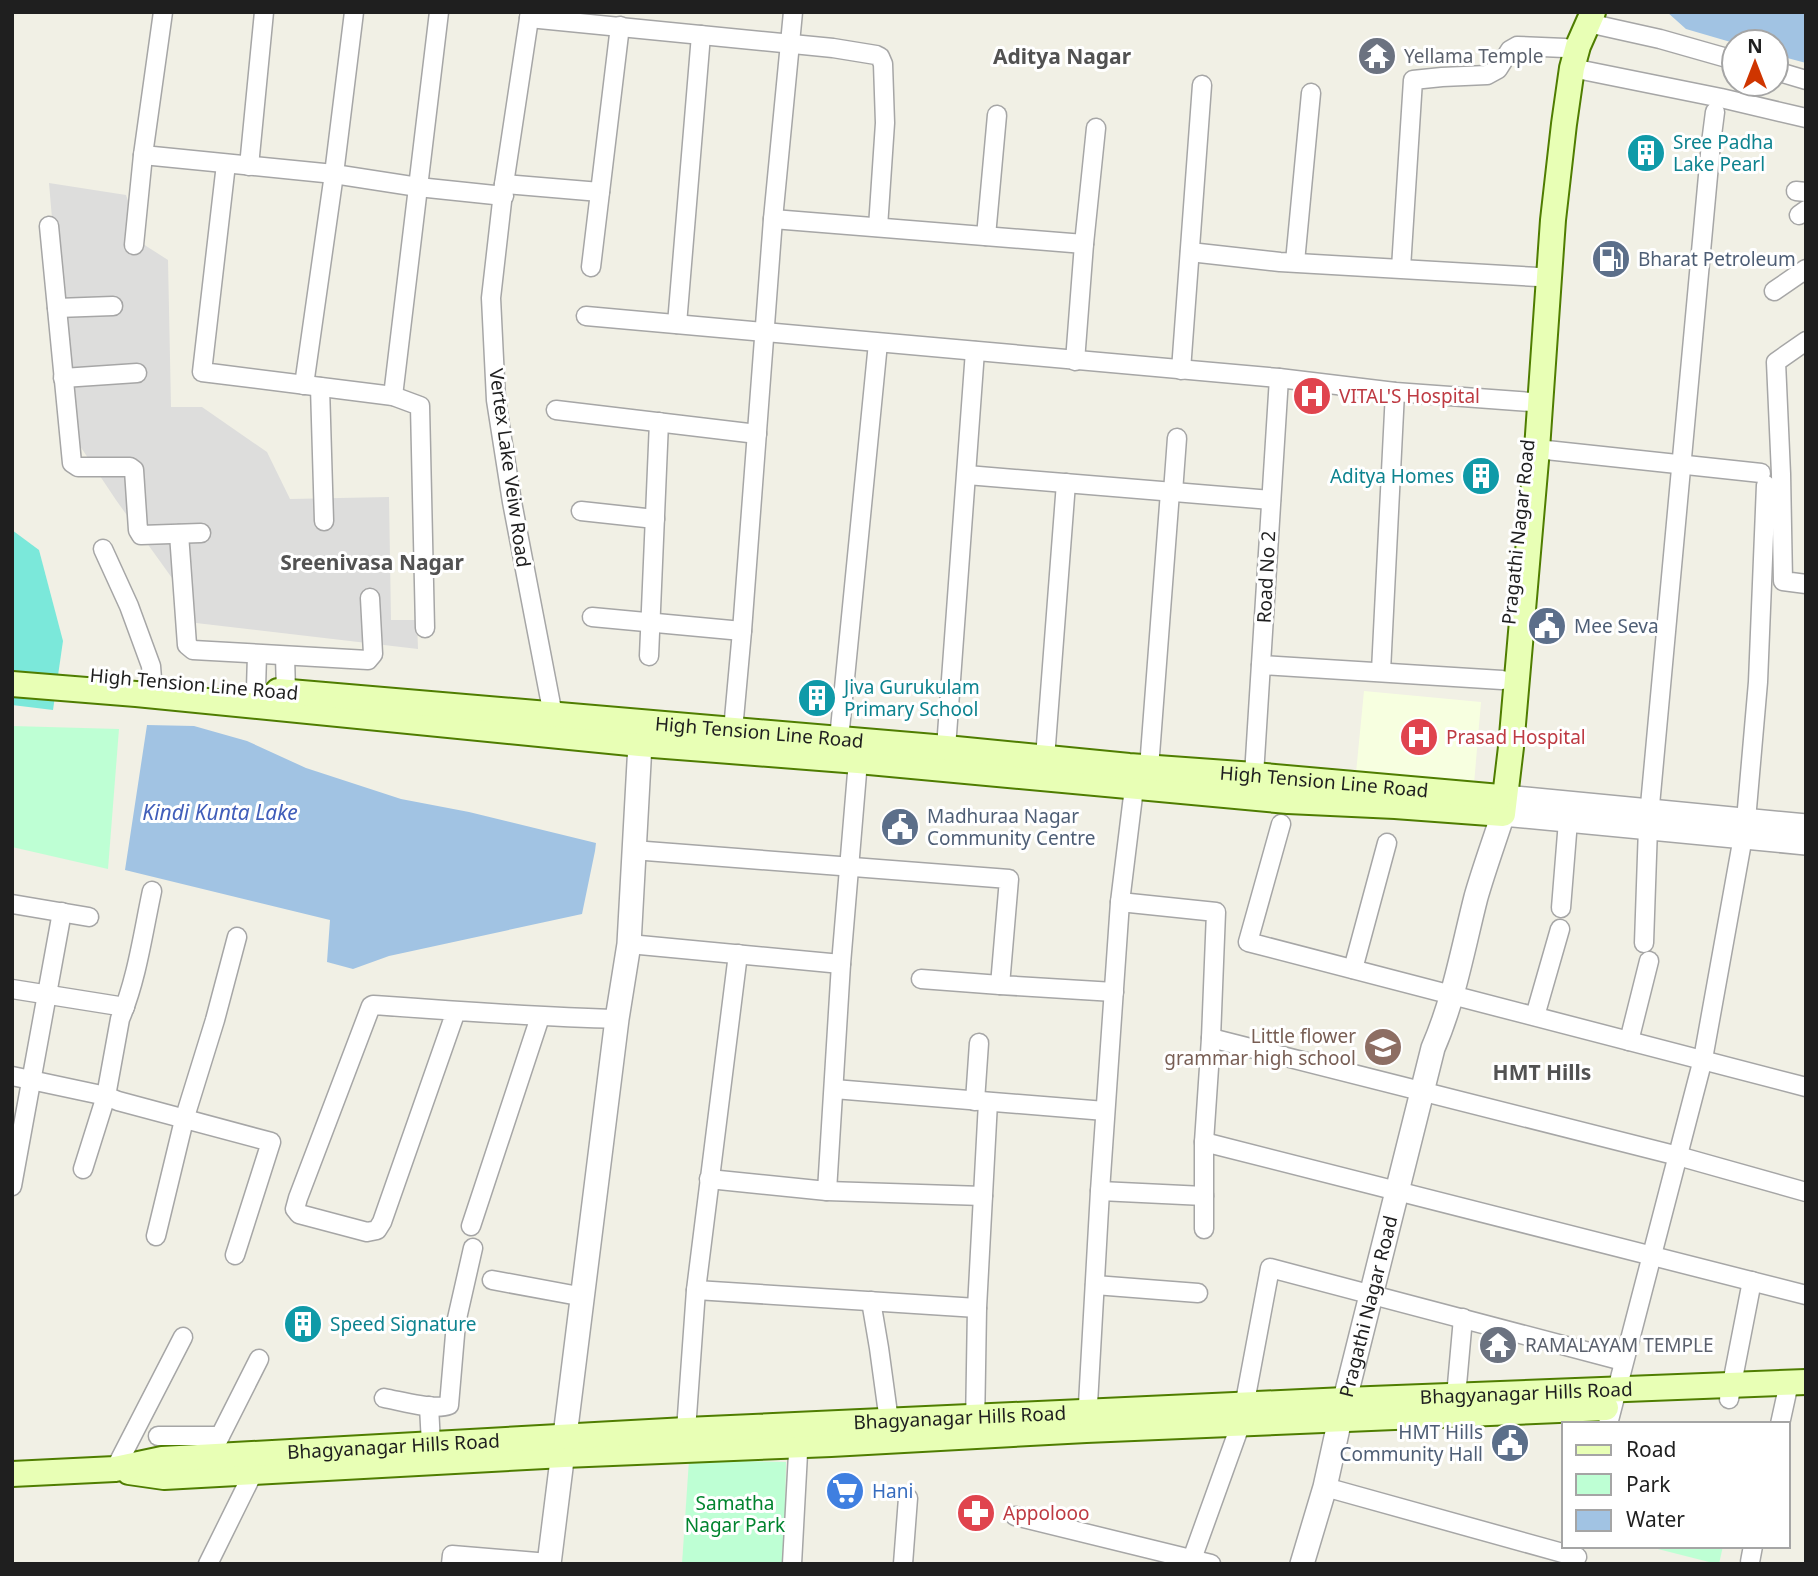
<svg xmlns="http://www.w3.org/2000/svg" width="1818" height="1576" font-family="'Noto Sans',sans-serif">
	<rect width="100%" height="100%" fill="#f1f0e5"/>
	<polygon fill="#dddddc" points="49,183 126,195 143,244 168,260 171,407 202,407 267,452 290,499 389,497 391,620 417,620 418,649 179,621 172,578 116,500 70,431"/>
	<polygon fill="#f7ffe0" points="1364,691 1481,702 1474,784 1356,773"/>
	<g fill="#beffd4">
		<polygon points="12,726 119,729 108,869 12,847"/>
		<polygon points="689,1460 786,1462 784,1564 682,1564"/>
		<polygon points="1646,1546 1723,1546 1719,1564 1717,1564"/>
	</g>
	<polygon fill="#7be8da" points="12,530 39,550 63,641 53,710 12,705"/>
	<g fill="#a1c3e3">
		<polygon points="1667,12 1806,12 1806,63 1776,55 1776,42 1734,43 1686,29"/>
		<polygon points="147,725 194,726 247,741 306,768 401,799 469,812 596,843 595,851 582,914 389,956 353,969 327,962 330,920 125,870"/>
	</g>
	<g fill="none" stroke-linecap="round" stroke-linejoin="round">
		<defs>
			<g id="minor">
				<polyline points="530,12 504,184 491,298 496,400 512,502 553,715"/>
				<polyline points="529,18 833,48 876,55 880,57 883,64 885,123 878,227"/>
				<polyline points="1588,23 1660,39 1734,60"/>
				<polyline points="1572,68 1721,98 1806,118"/>
				<polyline points="1776,71 1806,80"/>
				<polyline points="143,155 334,174 418,187 504,196"/>
				<polyline points="226,164 202,372 393,396 420,406 425,628"/>
				<polyline points="249,166 264,12"/>
				<polyline points="504,184 600,192"/>
				<polyline points="1796,191 1806,192"/>
				<polyline points="1799,215 1806,210"/>
				<polyline points="773,219 1084,244"/>
				<polyline points="49,226 72,463 78,467 130,467 134,470 138,530 141,535 201,533"/>
				<polyline points="986,236 997,115"/>
				<polyline points="134,245 143,155 163,12"/>
				<polyline points="1190,252 1280,262 1538,277"/>
				<polyline points="1295,262 1311,93"/>
				<polyline points="591,267 620,26"/>
				<polyline points="1401,268 1413,80 1442,77 1487,75 1498,69 1510,50 1517,46 1565,48"/>
				<polyline points="1774,291 1806,269"/>
				<polyline points="57,308 113,306"/>
				<polyline points="586,316 1279,378 1395,392 1531,402"/>
				<polyline points="677,324 701,35"/>
				<polyline points="1806,341 1776,362 1781,474 1783,581 1806,584"/>
				<polyline points="1075,361 1084,244 1096,128"/>
				<polyline points="1181,370 1202,85"/>
				<polyline points="63,378 137,373"/>
				<polyline points="304,385 334,174 354,12"/>
				<polyline points="320,387 324,521"/>
				<polyline points="393,396 439,12"/>
				<polyline points="556,410 757,434"/>
				<polyline points="1537,449 1761,473"/>
				<polyline points="967,475 1271,500"/>
				<polyline points="1173,492 1177,438"/>
				<polyline points="581,511 655,519"/>
				<polyline points="179,534 187,645 193,650 368,660 373,654 370,598"/>
				<polyline points="103,549 129,606 151,666 152,679 151,695"/>
				<polyline points="592,617 742,631"/>
				<polyline points="285,656 286,692"/>
				<polyline points="649,656 659,422"/>
				<polyline points="1261,665 1502,680"/>
				<polyline points="1381,671 1395,392"/>
				<polyline points="256,689 257,655"/>
				<polyline points="733,730 742,631 773,219 793,12"/>
				<polyline points="839,739 878,343"/>
				<polyline points="946,748 975,351"/>
				<polyline points="1045,758 1066,483"/>
				<polyline points="1254,775 1279,378"/>
				<polyline points="1281,824 1248,942 1806,1087"/>
				<polyline points="633,850 1009,879 1000,985 1114,992"/>
				<polyline points="1120,902 1216,912 1211,1038 1204,1142 1204,1229"/>
				<polyline points="12,904 89,917"/>
				<polyline points="1561,908 1568,821"/>
				<polyline points="1644,943 1648,827 1711,143 1715,112"/>
				<polyline points="629,944 841,964"/>
				<polyline points="1353,969 1387,843"/>
				<polyline points="921,979 1000,985"/>
				<polyline points="12,989 125,1007"/>
				<path d="M456,1011l-74,211 -5,8 -10,2 -68,-18 -4,-5 3,-11 73,-192 2,-1c82,6 163,12 244,14"/>
				<polyline points="1535,1016 1560,929"/>
				<polyline points="1211,1038 1678,1156 1806,1192"/>
				<polyline points="1629,1041 1649,961"/>
				<polyline points="12,1076 106,1096 118,1101 271,1142 235,1255"/>
				<polyline points="834,1089 1105,1111"/>
				<polyline points="975,1101 979,1043"/>
				<polyline points="1204,1142 1806,1295"/>
				<path d="M83,1169l23,-73 14,-77c17,-40 23,-86 32,-128"/>
				<polyline points="709,1179 827,1191 983,1196"/>
				<polyline points="12,1186 62,912"/>
				<polyline points="827,1191 841,964 858,761"/>
				<polyline points="1100,1191 1204,1196"/>
				<polyline points="471,1226 540,1017"/>
				<polyline points="156,1236 184,1120 215,1020 237,937"/>
				<polyline points="492,1280 584,1297"/>
				<polyline points="1095,1285 1198,1293"/>
				<polyline points="696,1290 977,1308"/>
				<polyline points="871,1301 879,1348 889,1421"/>
				<polyline points="1456,1396 1463,1318"/>
				<path d="M384,1398c17,3 50,13 65,7l7,-82 17,-75"/>
				<polyline points="1729,1399 1752,1281"/>
				<polyline points="429,1406 431,1444"/>
				<polyline points="1087,1422 1100,1191 1120,902 1134,788 1149,768 1170,492"/>
				<polyline points="1608,1424 1703,1059 1746,820 1758,682 1766,485"/>
				<polyline points="1780,1424 1789,1383"/>
				<polyline points="975,1427 977,1308 988,1102"/>
				<polyline points="686,1430 696,1290 738,954"/>
				<polyline points="158,1436 220,1436"/>
				<polyline points="210,1456 259,1359"/>
				<polyline points="115,1469 183,1337"/>
				<polyline points="1325,1487 1577,1557"/>
				<polyline points="1015,1516 1211,1564"/>
				<polyline points="1192,1559 1241,1423 1270,1268 1623,1361"/>
				<polyline points="1750,1562 1753,1546"/>
				<polyline points="208,1564 253,1473"/>
				<polyline points="451,1564 452,1555 549,1563"/>
				<polyline points="792,1564 799,1435"/>
				<polyline points="903,1564 908,1498"/>
			</g>
			<g id="tertiary">
				<polyline points="1505,797 1806,826"/>
				<polyline points="549,1564 617,1019 629,944 640,744"/>
				<path id="s1" d="M1302,1564l23,-77 15,-68 93,-371c21,-48 30,-100 43,-151 8,-28 18,-55 27,-83l303,29"/>
			</g>
			<g id="secondary">
				<polyline points="12,684 136,694 640,744 858,761 1288,801 1395,806 1503,814 1511,747 1537,449 1553,220 1564,124 1572,68 1578,46 1593,12"/>
				<path id="s2" d="M278,691l668,57 183,18 125,9 246,22"/>
				<polyline points="129,1472 164,1477 564,1455 831,1444 1086,1430 1606,1408"/>
				<path id="s3" d="M12,1474l103,-5 47,-10 524,-29 659,-30 461,-18"/>
			</g>
		</defs>
		<use href="#minor" stroke="#a6a6a6" stroke-width="21"/>
		<use href="#tertiary" stroke="#a6a6a6" stroke-width="26"/>
		<use href="#secondary" stroke="#4f7d00" stroke-width="28"/>
		<use href="#minor" stroke="#fff" stroke-width="18"/>
		<use href="#tertiary" stroke="#fff" stroke-width="23"/>
		<use href="#secondary" stroke="#e8ffb5" stroke-width="24"/>
	</g>
	<defs>
		<symbol id="temple-disc" viewBox="-11 -11 22 22"><circle r="9.5" fill="#6b7280" stroke="#fff"/><path d="M0-6L5-2H3V0L6.5 2.5H4V6H1.5V3h-3V6H-4V2.5H-6.5L-3 0V-2H-5Z" fill="#fff"/></symbol>
		<symbol id="building-disc" viewBox="-11 -11 22 22"><circle r="9.5" fill="#0f9aa8" stroke="#fff"/><path d="M-4-6H4V6H1V3H-1V6H-4ZM-2.5-4.3h1.7v1.8h-1.7ZM.8-4.3h1.7v1.8H.8ZM-2.5-1h1.7V.8h-1.7ZM.8-1h1.7V.8H.8Z" fill="#fff"/></symbol>
		<symbol id="fuel-disc" viewBox="-11 -11 22 22"><circle r="9.5" fill="#5c6f8a" stroke="#fff"/><path d="M-5.5-6h7V0h2V4h1.3V-2.5L3-4.5l.8-.8L6-3V5H2.5V1h-1V6h-7ZM-4.2-4.7v3.2H.2V-4.7Z" fill="#fff"/></symbol>
		<symbol id="hospital-disc" viewBox="-11 -11 22 22"><circle r="9.5" fill="#e0444e" stroke="#fff"/><path d="M-5-5h3v3.5h4V-5h3V5h-3V1.5h-4V5h-3Z" fill="#fff"/></symbol>
		<symbol id="civic-disc" viewBox="-11 -11 22 22"><circle r="9.5" fill="#5c6f8a" stroke="#fff"/><path d="M-.6-6.5H3V-4.5H.6V-3L4-1V1h2V6H-6V1h2V-1L-.6-3ZM-1.2 2.5V6h2.4V2.5Z" fill="#fff"/></symbol>
		<symbol id="school-disc" viewBox="-11 -11 22 22"><circle r="9.5" fill="#8d6e63" stroke="#fff"/><path d="M0-5L7-2L0 1L-7-2ZM-4 1L0 2.5L4 1V4Q0 6-4 4Z" fill="#fff"/></symbol>
		<symbol id="supermarket-disc" viewBox="-11 -11 22 22"><circle r="9.5" fill="#3f7fe0" stroke="#fff"/><path d="M-6-5.5h2.5l.6 2H6L4.5 2H-2.5L-4.4-4H-6ZM-1.5 3.2a1.3 1.3 0 1 0 .1 0ZM3 3.2a1.3 1.3 0 1 0 .1 0Z" fill="#fff"/></symbol>
		<symbol id="pharmacy-disc" viewBox="-11 -11 22 22"><circle r="9.5" fill="#e0444e" stroke="#fff"/><path d="M-2-6h4v4h4v4h-4v4h-4v-4h-4v-4h4Z" fill="#fff"/></symbol>
	</defs>
	<g fill-rule="evenodd">
		<use href="#temple-disc" x="1355" y="34" width="44" height="44"/>
		<use href="#building-disc" x="1624" y="131" width="44" height="44"/>
		<use href="#fuel-disc" x="1589" y="237" width="44" height="44"/>
		<use href="#hospital-disc" x="1290" y="374" width="44" height="44"/>
		<use href="#building-disc" x="1459" y="454" width="44" height="44"/>
		<use href="#civic-disc" x="1525" y="604" width="44" height="44"/>
		<use href="#building-disc" x="795" y="676" width="44" height="44"/>
		<use href="#hospital-disc" x="1397" y="715" width="44" height="44"/>
		<use href="#civic-disc" x="878" y="805" width="44" height="44"/>
		<use href="#school-disc" x="1361" y="1025" width="44" height="44"/>
		<use href="#building-disc" x="281" y="1302" width="44" height="44"/>
		<use href="#temple-disc" x="1476" y="1323" width="44" height="44"/>
		<use href="#civic-disc" x="1488" y="1421" width="44" height="44"/>
		<use href="#supermarket-disc" x="823" y="1469" width="44" height="44"/>
		<use href="#pharmacy-disc" x="954" y="1491" width="44" height="44"/>
	</g>
	<g text-anchor="middle" stroke-width="6" stroke-linejoin="round" paint-order="stroke">
		<g font-size="19" fill="#5b616d" stroke="#fff" text-anchor="start">
			<text x="1404" y="63">Yellama Temple</text>
			<text x="1525" y="1352">RAMALAYAM TEMPLE</text>
		</g>
		<g font-size="19" fill="#0d838f" stroke="#fff" text-anchor="start">
			<text x="1673" y="149">Sree Padha<tspan x="1673" dy="22">Lake Pearl</tspan></text>
			<text x="1454" y="483" text-anchor="end">Aditya Homes</text>
			<text x="844" y="694">Jiva Gurukulam<tspan x="844" dy="22">Primary School</tspan></text>
			<text x="330" y="1331">Speed Signature</text>
		</g>
		<g font-size="19" fill="#4e5e75" stroke="#fff" text-anchor="start">
			<text x="1638" y="266">Bharat Petroleum</text>
			<text x="1574" y="633">Mee Seva</text>
			<text x="927" y="823">Madhuraa Nagar<tspan x="927" dy="22">Community Centre</tspan></text>
			<text x="1483" y="1439" text-anchor="end">HMT Hills<tspan x="1483" dy="22">Community Hall</tspan></text>
		</g>
		<g font-size="19" fill="#be3a42" stroke="#fff" text-anchor="start">
			<text x="1339" y="403">VITAL'S Hospital</text>
			<text x="1446" y="744">Prasad Hospital</text>
			<text x="1003" y="1520">Appolooo</text>
		</g>
		<g font-size="19" fill="#1f1f1f" stroke="#fff">
			<text transform="translate(510 468) rotate(82)" y="7">Vertex Lake Veiw Road</text>
			<text transform="translate(1518 532) rotate(-84)" y="7">Pragathi Nagar Road</text>
			<text transform="translate(1266 577) rotate(-87)" y="7">Road No 2</text>
			<text transform="translate(194 684) rotate(5)" y="7">High Tension Line Road</text>
			<text dy="7" stroke="none"><textPath href="#s2" startOffset="483">High Tension Line Road</textPath></text>
			<text dy="7" stroke="none"><textPath href="#s2" startOffset="1050">High Tension Line Road</textPath></text>
			<text dy="7" stroke="none"><textPath href="#s1" startOffset="266">Pragathi Nagar Road</textPath></text>
			<text dy="7" stroke="none"><textPath href="#s3" startOffset="1517">Bhagyanagar Hills Road</textPath></text>
			<text dy="7" stroke="none"><textPath href="#s3" startOffset="950">Bhagyanagar Hills Road</textPath></text>
			<text dy="7" stroke="none"><textPath href="#s3" startOffset="383">Bhagyanagar Hills Road</textPath></text>
		</g>
		<g font-size="19" fill="#785e54" stroke="#fff" text-anchor="end">
			<text x="1356" y="1043">Little flower<tspan x="1356" dy="22">grammar high school</tspan></text>
		</g>
		<g font-size="19" fill="#366cbe" stroke="#fff" text-anchor="start">
			<text x="872" y="1498">Hani</text>
		</g>
		<g font-size="19" fill="#01842e" stroke="#fff">
			<text x="735" y="1510">Samatha<tspan x="735" dy="22">Nagar Park</tspan></text>
		</g>
		<g font-size="21" font-weight="bold" fill="#525252" stroke="#fff">
			<text x="1062" y="64">Aditya Nagar</text>
			<text x="372" y="570">Sreenivasa Nagar</text>
			<text x="1542" y="1080">HMT Hills</text>
		</g>
		<g font-size="21" font-style="italic" fill="#415eba" stroke="#fff">
			<text x="220" y="820">Kindi Kunta Lake</text>
		</g>
	</g>
	<rect width="1818" height="1576" fill="none" stroke="#1f1f1f" stroke-width="28"/>
	<rect x="1562" y="1422" width="228" height="126" fill="#ffffff" stroke="#a5a5a5" stroke-width="2"/>
	<rect x="1576" y="1445" width="35" height="10" fill="#e8ffb5" stroke="#a5a5a5" stroke-width="2"/>
	<text x="1626" y="1457" font-size="21" fill="#1f1f1f">Road</text>
	<rect x="1576" y="1474" width="35" height="21" fill="#beffd4" stroke="#a5a5a5" stroke-width="2"/>
	<text x="1626" y="1492" font-size="21" fill="#1f1f1f">Park</text>
	<rect x="1576" y="1510" width="35" height="21" fill="#a1c3e3" stroke="#a5a5a5" stroke-width="2"/>
	<text x="1626" y="1527" font-size="21" fill="#1f1f1f">Water</text>
	<g transform="translate(1755 63)"><circle r="33" fill="#ffffff" stroke="#a5a5a5" stroke-width="2"/>
	<path d="M0-5L12 26L0 18L-12 26Z" fill="#cf3500"/>
	<text y="-10" font-size="19" font-weight="bold" text-anchor="middle" fill="#1f1f1f">N</text>
	</g>
</svg>
